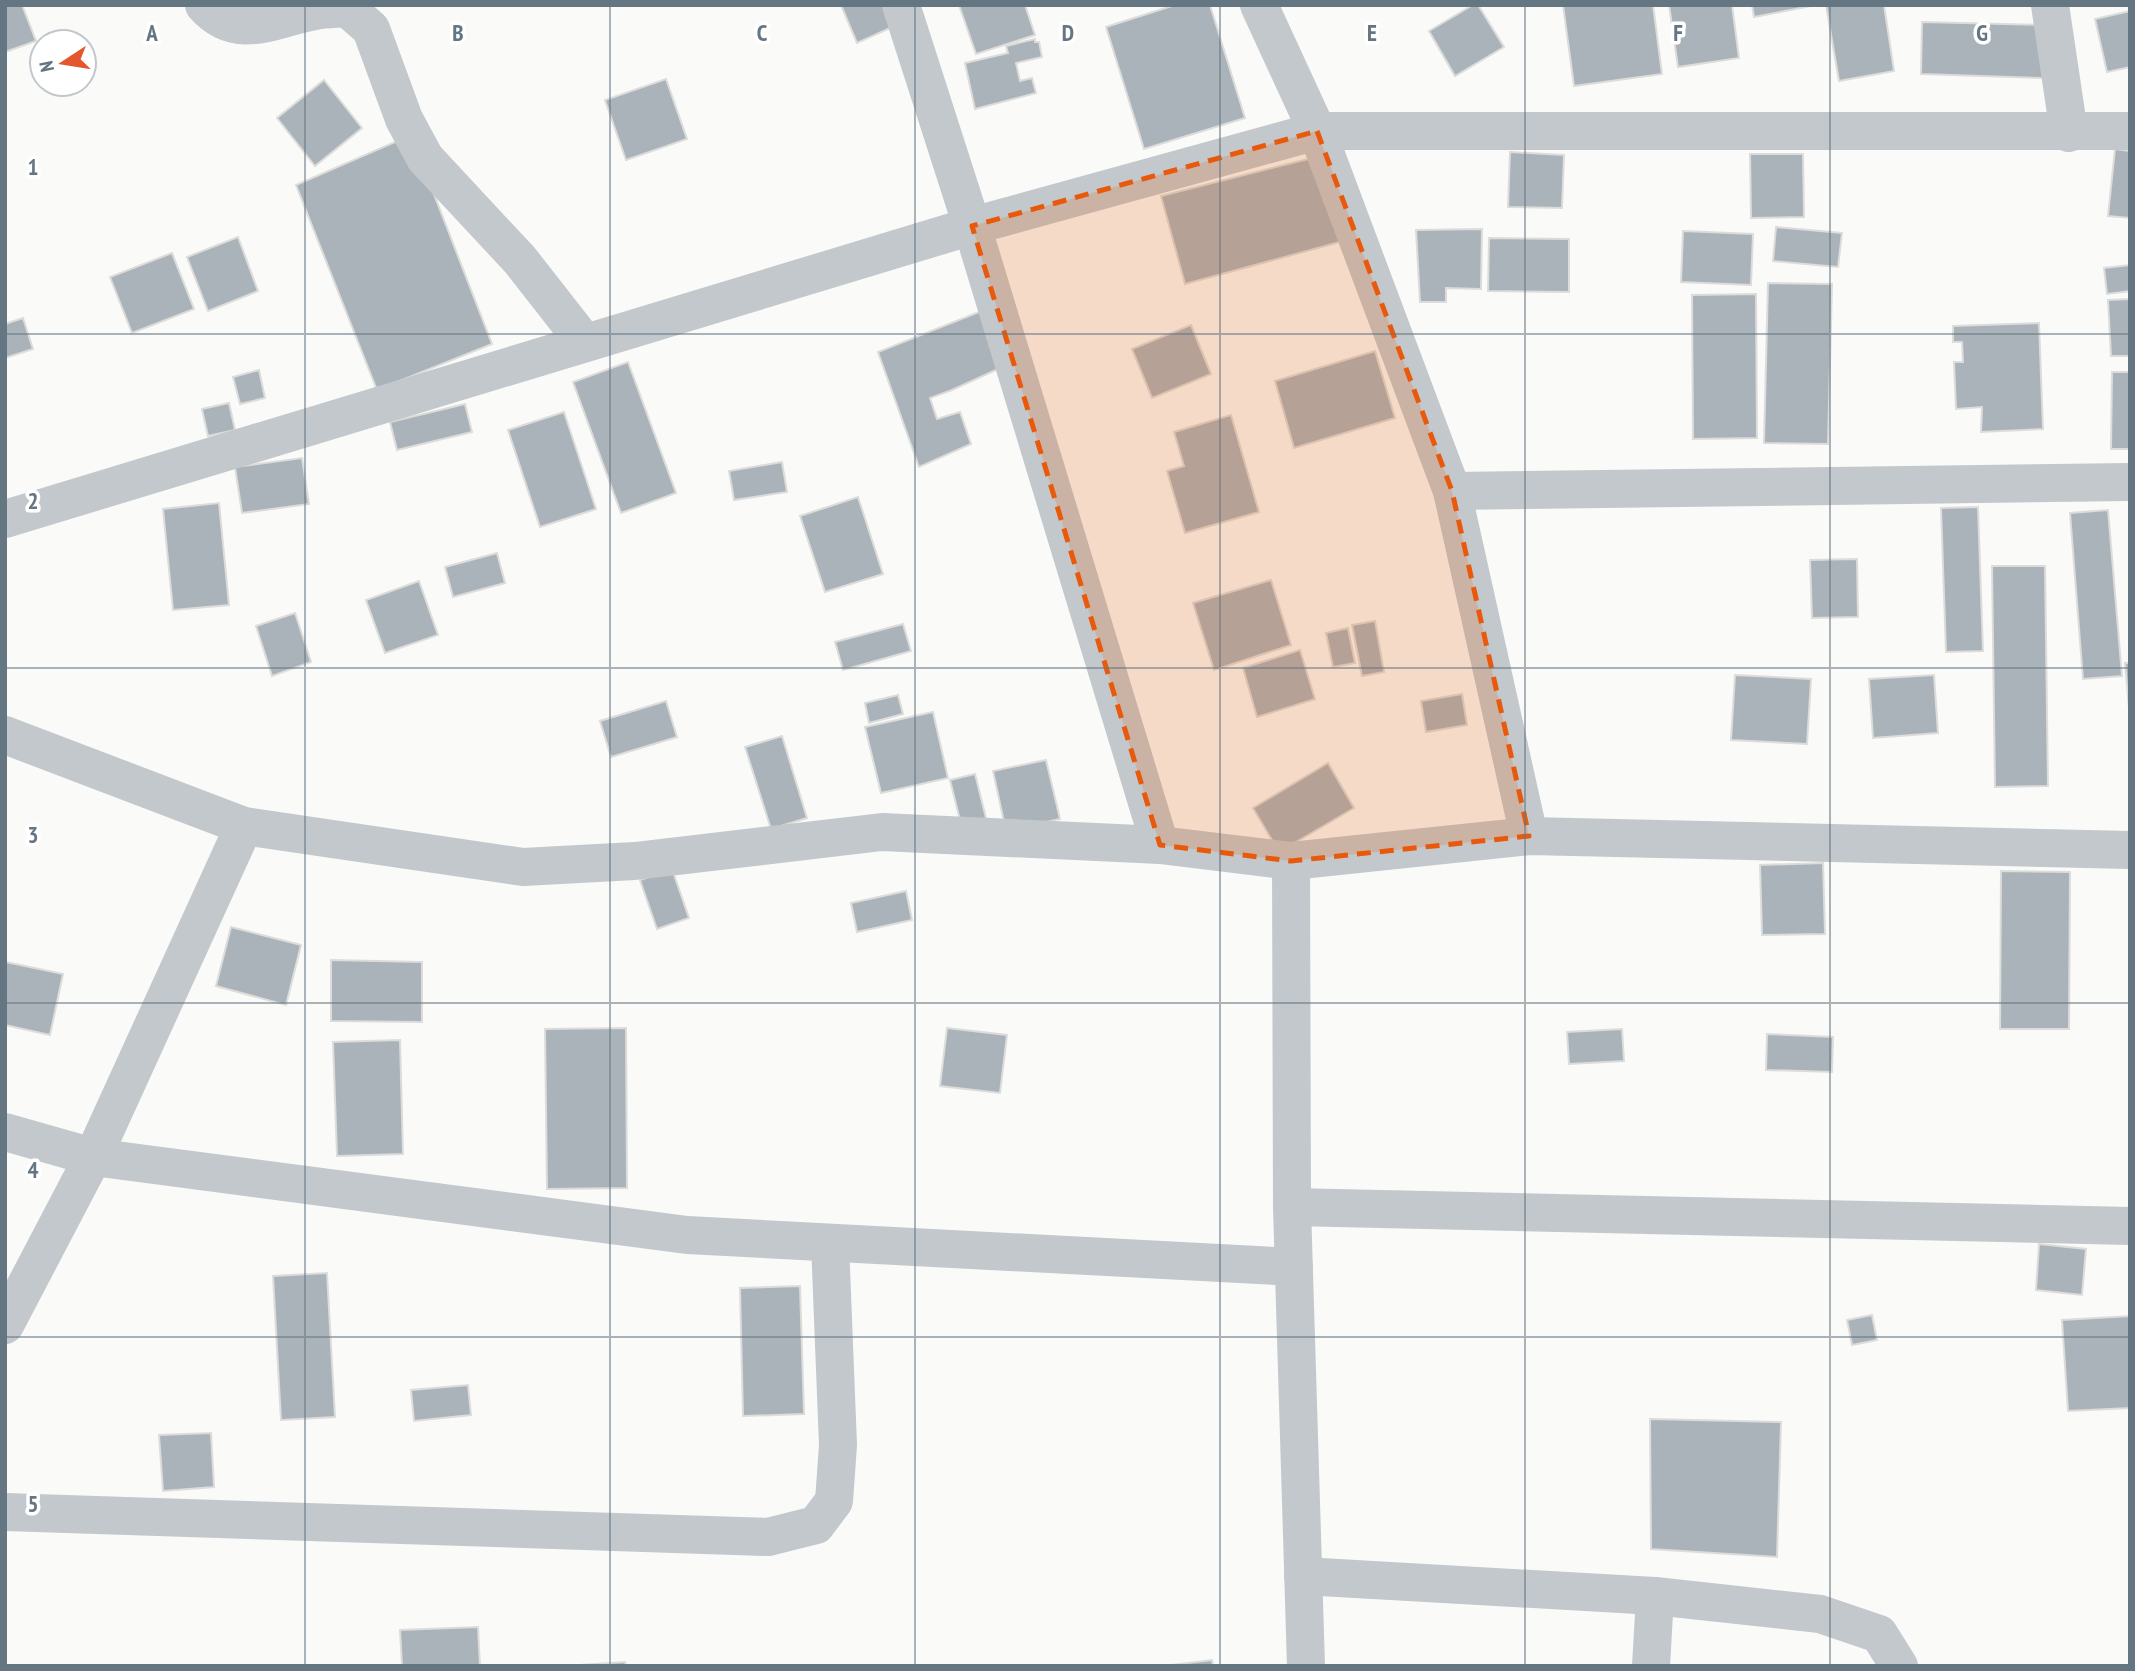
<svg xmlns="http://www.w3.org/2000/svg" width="2135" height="1671" font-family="'PT Sans Narrow',sans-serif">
	<rect width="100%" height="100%" fill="#fafaf8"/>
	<g fill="#aab3b9" stroke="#dcdcda" stroke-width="2">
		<polygon points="5,5 22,5 36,41 5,52"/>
		<polygon points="841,5 891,5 899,24 857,43"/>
		<polygon points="959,5 1025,5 1035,35 976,54"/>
		<polygon points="1175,5 1210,5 1245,118 1144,149 1106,27"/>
		<polygon points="1473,5 1478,5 1504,47 1455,76 1429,31"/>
		<polygon points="1563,5 1653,5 1662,74 1574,86"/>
		<polygon points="1669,5 1732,5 1739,58 1678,67"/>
		<polygon points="1752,5 1810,5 1811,6 1754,17"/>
		<polygon points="1826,5 1884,5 1894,71 1839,81"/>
		<polygon points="2130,11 2130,67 2107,72 2095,19"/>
		<polygon points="1922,22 2044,25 2043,78 1921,74"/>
		<polygon points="1035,39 1035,42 1039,42 1042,57 1016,63 1020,81 1032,78 1036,93 975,109 965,63 1008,53 1006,46"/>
		<polygon points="666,79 687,139 626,160 605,100"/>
		<polygon points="324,80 362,128 315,166 277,118"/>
		<polygon points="411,135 492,344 377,390 296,185"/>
		<polygon points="2115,149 2130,151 2130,218 2108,216"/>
		<polygon points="1510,152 1564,155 1562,208 1508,207"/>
		<polygon points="1750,154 1803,154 1804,217 1751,218"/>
		<polygon points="1320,156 1347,240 1185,284 1161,196"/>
		<polygon points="1776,227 1842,233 1838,267 1773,261"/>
		<polygon points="1482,229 1481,289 1446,288 1446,302 1420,302 1416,230"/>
		<polygon points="1683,231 1753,234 1751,285 1681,282"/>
		<polygon points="238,237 258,291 208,311 187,257"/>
		<polygon points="1489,238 1569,239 1569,292 1488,291"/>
		<polygon points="172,253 194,309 132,333 110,277"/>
		<polygon points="2130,265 2130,291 2107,294 2104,268"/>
		<polygon points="1768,283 1832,284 1828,444 1764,443"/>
		<polygon points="1756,294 1757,438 1693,439 1692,295"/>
		<polygon points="2130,299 2130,356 2111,356 2108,300"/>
		<polygon points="984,310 1007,365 952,390 930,398 937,419 960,412 971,444 919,467 878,352"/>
		<polygon points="23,318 33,349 5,358 5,324"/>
		<polygon points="2039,323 2043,429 1981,432 1982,407 1956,409 1954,362 1963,362 1962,342 1953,342 1953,326"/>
		<polygon points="1191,325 1211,374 1152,398 1132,349"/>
		<polygon points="1375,351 1395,418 1294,448 1275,381"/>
		<polygon points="628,362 676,493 621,513 573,382"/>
		<polygon points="259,370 265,398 240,404 233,377"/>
		<polygon points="2112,372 2130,372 2130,449 2111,449"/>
		<polygon points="229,403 235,430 208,436 202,409"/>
		<polygon points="465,404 472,432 397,450 390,422"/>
		<polygon points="564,412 596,509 540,527 508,430"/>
		<polygon points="1231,415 1259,512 1185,533 1167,471 1184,466 1174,432"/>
		<polygon points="302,458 309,504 242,513 235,467"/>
		<polygon points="782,462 787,492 734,500 729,471"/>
		<polygon points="858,497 883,574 825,592 800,516"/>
		<polygon points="219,503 229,605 173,610 163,509"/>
		<polygon points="1978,507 1983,651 1946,652 1941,508"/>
		<polygon points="2108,510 2122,676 2083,679 2070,513"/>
		<polygon points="497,553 505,583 453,597 445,567"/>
		<polygon points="1857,559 1858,617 1812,618 1810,560"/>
		<polygon points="1992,566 2045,566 2048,786 1995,787"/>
		<polygon points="1271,580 1291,645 1214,670 1193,603"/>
		<polygon points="419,581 438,635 385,653 366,600"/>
		<polygon points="295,613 311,662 272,676 256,626"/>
		<polygon points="1375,621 1384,672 1362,676 1352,625"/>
		<polygon points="903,624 911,651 843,670 835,642"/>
		<polygon points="1348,628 1355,663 1333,667 1326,633"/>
		<polygon points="1300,650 1315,699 1257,717 1243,668"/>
		<polygon points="2125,663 2130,663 2130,719"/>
		<polygon points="1735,675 1811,679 1807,744 1731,740"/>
		<polygon points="1934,675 1938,733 1873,738 1869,679"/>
		<polygon points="1462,694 1467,725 1426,732 1421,701"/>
		<polygon points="898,695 903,714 869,723 865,703"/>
		<polygon points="666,701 677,737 611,757 600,721"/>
		<polygon points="933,712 948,778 881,793 865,727"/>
		<polygon points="782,736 807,818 771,829 745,747"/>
		<polygon points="1046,760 1060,819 1006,831 993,771"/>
		<polygon points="1328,763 1354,808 1279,852 1253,808"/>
		<polygon points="975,774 988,826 963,832 950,780"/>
		<polygon points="1823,863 1825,934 1762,935 1760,865"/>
		<polygon points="672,869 689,918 657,929 640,880"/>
		<polygon points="2001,871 2070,872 2069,1029 2000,1029"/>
		<polygon points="906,891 912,920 857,932 851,903"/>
		<polygon points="231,927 301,945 286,1005 216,986"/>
		<polygon points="331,960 422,962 422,1022 331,1021"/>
		<polygon points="6,962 63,974 50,1035 5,1025"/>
		<polygon points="626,1028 627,1188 547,1189 545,1029"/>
		<polygon points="947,1028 1007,1035 1000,1093 940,1086"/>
		<polygon points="1622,1029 1624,1061 1569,1064 1567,1032"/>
		<polygon points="1767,1034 1833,1037 1832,1072 1766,1070"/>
		<polygon points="400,1040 403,1154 337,1156 333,1042"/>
		<polygon points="2039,1244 2086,1249 2082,1295 2036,1290"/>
		<polygon points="327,1273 335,1417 281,1420 273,1276"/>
		<polygon points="800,1286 804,1414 743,1416 740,1288"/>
		<polygon points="1872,1315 1877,1340 1852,1345 1847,1320"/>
		<polygon points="2130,1316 2130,1408 2068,1411 2062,1320"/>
		<polygon points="468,1385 471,1415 414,1421 411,1390"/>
		<polygon points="1650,1419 1781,1422 1777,1557 1651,1549"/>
		<polygon points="211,1433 214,1487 163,1491 159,1435"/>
		<polygon points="478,1627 480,1666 402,1666 400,1630"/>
		<polygon points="1212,1660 1213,1666 1163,1666"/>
		<polygon points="625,1662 626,1666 564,1666"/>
	</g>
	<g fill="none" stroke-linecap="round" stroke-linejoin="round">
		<g stroke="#c3c8cc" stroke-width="38">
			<path d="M204,5c34,38 71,13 111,6 10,-2 22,-2 32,-3l24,21 33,90 21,39 95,102 65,83"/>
			<polyline points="901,5 972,226 1160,845"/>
			<polyline points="1259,5 1317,131 1452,491 1529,836"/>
			<polyline points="2050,5 2069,133"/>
			<polyline points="1452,491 2130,482"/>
			<polyline points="5,519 972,226 1317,131 2130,131"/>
			<polyline points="5,735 244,826 523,867 635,861 882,832 1160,845 1291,861 1529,836 2130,850"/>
			<polyline points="1291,861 1292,1207 1306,1666"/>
			<polyline points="5,1132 93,1157 687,1235 1294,1267"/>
			<polyline points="1292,1207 2130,1226"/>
			<polyline points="5,1325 93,1157 244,826"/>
			<polyline points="5,1512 768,1537 816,1525 834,1501 838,1445 830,1243"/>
			<polyline points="1303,1576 1655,1596 1820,1614 1879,1634 1899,1666"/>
			<polyline points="1651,1666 1655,1596"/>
		</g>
	</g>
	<path fill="#e8590c" fill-opacity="0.2" stroke="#e8590c" stroke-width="5" stroke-dasharray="14 9" stroke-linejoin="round" d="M1317,131l135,360 77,345 -238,25 -131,-16 -188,-619z"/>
	<path fill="none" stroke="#657683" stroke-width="2" stroke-opacity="0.55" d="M305,5v1661M610,5v1661M915,5v1661M1220,5v1661M1525,5v1661M1830,5v1661M5,334h2125M5,668h2125M5,1003h2125M5,1337h2125"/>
	<g font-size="23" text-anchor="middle" font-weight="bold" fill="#657683" stroke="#fff" stroke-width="7" stroke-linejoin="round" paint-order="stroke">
		<text x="152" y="41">A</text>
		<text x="458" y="41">B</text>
		<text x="762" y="41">C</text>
		<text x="1068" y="41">D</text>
		<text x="1372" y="41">E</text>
		<text x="1678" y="41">F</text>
		<text x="1982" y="41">G</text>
		<text x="33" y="175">1</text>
		<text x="33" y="509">2</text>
		<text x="33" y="843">3</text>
		<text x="33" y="1178">4</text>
		<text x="33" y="1512">5</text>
	</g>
	<rect width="2135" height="1671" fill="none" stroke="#657683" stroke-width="14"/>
	<g transform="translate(63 63) rotate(258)"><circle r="33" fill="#ffffff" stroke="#c1c8cd" stroke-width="2"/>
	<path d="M0-5L12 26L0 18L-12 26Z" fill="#e4572e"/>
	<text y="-10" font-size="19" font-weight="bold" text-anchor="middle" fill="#657683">N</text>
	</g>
</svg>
